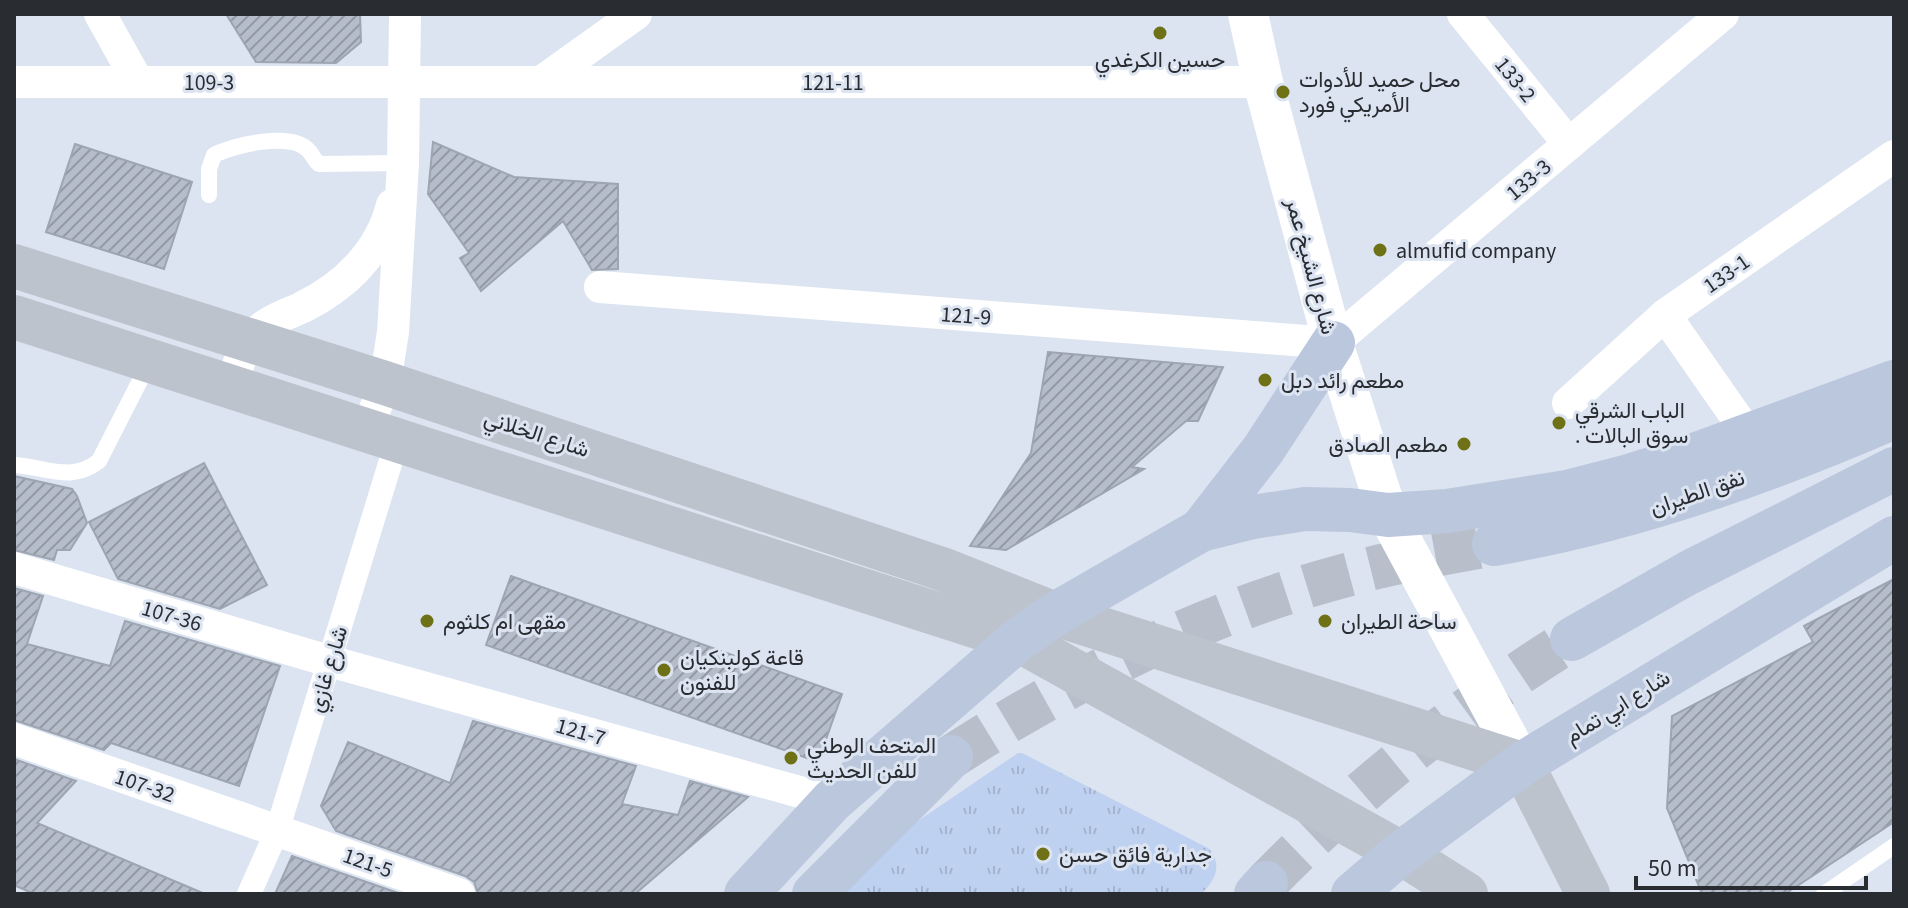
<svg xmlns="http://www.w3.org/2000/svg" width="1908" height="908" font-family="'Source Sans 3',Vazirmatn,sans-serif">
	<defs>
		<pattern id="park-tufts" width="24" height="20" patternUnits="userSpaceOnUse" patternTransform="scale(2)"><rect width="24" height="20" fill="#bfd1f0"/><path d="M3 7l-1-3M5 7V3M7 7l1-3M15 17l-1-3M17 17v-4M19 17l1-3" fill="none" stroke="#a4b4ce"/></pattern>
		<pattern id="building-hatch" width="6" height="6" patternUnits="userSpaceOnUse" patternTransform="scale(2)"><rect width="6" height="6" fill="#b5bdca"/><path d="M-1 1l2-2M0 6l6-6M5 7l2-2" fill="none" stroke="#939aa5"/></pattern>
	</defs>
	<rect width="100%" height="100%" fill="#dce4f1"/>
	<path fill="url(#park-tufts)" d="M1018,753h4l186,95c15,16 8,32 -7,46h-362l73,-69z"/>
	<g fill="url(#building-hatch)" stroke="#9ea5b2" stroke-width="2">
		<polygon points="226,14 360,14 361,42 336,63 256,62"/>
		<polygon points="433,142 514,177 618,184 618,269 592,270 563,221 481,291 460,258 469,253 428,194"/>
		<polygon points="75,144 192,182 164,269 46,232"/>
		<polygon points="1048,352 1223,367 1198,421 1186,421 1132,467 1144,469 1006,550 970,546 1031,453"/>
		<polygon points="204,463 267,585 220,609 118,579 89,522"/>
		<polygon points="14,476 72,489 77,496 87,523 70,550 57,550 54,560 14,550"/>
		<polygon points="511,576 842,694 818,762 486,645"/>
		<polygon points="1894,579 1894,822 1785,894 1702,894 1667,808 1672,716 1813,642 1804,626"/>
		<polygon points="14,588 43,596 27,644 110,666 125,621 280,666 239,786 111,743 104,750 14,720"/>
		<polygon points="473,721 636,766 622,804 678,815 690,781 748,797 635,894 478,894 474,882 465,876 336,831 321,806 348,742 450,783"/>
		<polygon points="14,759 76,781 37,823 205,894 34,894 14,885"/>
		<polygon points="292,856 401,894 275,894"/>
	</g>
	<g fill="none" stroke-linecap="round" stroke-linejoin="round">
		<g stroke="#b8bfcb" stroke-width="44" stroke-dasharray="44 22" stroke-linecap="butt">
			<path d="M951,757c124,-80 256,-145 399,-183 47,-13 96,-21 144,-30"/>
			<path d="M1266,883c95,-97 191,-172 306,-244"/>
		</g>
		<g stroke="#fff" stroke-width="16">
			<path d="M209,195v-26l5,-14c19,-10 76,-23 93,-6 5,4 7,11 12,15l84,-1"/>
			<path d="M14,465c33,2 57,18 85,-4l51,-100"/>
			<polyline points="1824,894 1894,846"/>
		</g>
		<polyline stroke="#fff" stroke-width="24" points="249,894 277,831 397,441"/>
		<g stroke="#fff" stroke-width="32">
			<polyline points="100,14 138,82"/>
			<polyline points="1463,14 1569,144"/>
			<polyline points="14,82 1263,82"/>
			<polyline points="541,82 636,14"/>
			<polyline points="600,287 1333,343 1723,14"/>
			<polyline points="1665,315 1748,434"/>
			<path d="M231,386c5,-14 10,-33 18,-45 12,-18 34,-25 52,-33 43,-21 79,-55 91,-103"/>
			<polyline points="1568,403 1665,315 1894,156"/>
			<polyline points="367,430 385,383 393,332 403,163 405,14"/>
			<polyline points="14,568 329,661 832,801"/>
			<polyline points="14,739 459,894"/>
		</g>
		<polyline stroke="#fff" stroke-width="40" points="1248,14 1263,82 1333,343 1388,515 1522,764"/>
		<g stroke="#bdc3cd" stroke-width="44">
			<polyline points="14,266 385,383 942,569 1055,614 1522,764 1588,894"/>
			<polyline points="14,317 1018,640 1401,853 1466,894"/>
		</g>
		<g stroke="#bbc7dd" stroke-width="44">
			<polyline points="1201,530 1263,450 1333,343"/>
			<path d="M1494,544c139,-24 271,-71 400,-127"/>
			<polyline points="1572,639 1688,573 1894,469"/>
			<polyline points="746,894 832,801 1018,640 1055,614 1201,530 1253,517 1305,509 1350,510 1388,515 1447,511 1567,492 1629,476 1689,457 1894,382"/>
			<polyline points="814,894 951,757"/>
			<polyline points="1256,894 1266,883"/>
			<polyline points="1353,894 1401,853 1522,764 1894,538"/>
		</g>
	</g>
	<g fill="#6f7116" stroke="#dce4f1" stroke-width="3">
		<circle cx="1160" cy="33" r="8"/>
		<circle cx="1283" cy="92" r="8"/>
		<circle cx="1380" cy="250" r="8"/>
		<circle cx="1265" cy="380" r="8"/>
		<circle cx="1559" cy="423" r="8"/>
		<circle cx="1464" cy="444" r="8"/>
		<circle cx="427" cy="621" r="8"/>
		<circle cx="1325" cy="621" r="8"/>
		<circle cx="664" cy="670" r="8"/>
		<circle cx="791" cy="758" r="8"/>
		<circle cx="1043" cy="854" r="8"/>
	</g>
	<g text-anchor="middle" stroke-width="6" stroke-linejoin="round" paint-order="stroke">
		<g font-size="22" fill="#292c31" stroke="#dce4f1" text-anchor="start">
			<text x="1160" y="67" text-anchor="middle">حسين الكرغدي</text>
			<text x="1299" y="87">محل حميد للأدوات<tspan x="1299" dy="25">الأمريكي فورد</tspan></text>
			<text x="1396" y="258">almufid company</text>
			<text x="1281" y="388">مطعم رائد دبل</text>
			<text x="1575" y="418">الباب الشرقي<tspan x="1575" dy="25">. سوق البالات</tspan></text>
			<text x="1448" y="452" text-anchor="end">مطعم الصادق</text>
			<text x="443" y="629">مقهى ام كلثوم</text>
			<text x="1341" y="629">ساحة الطيران</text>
			<text x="680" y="665">قاعة كولبنكيان<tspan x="680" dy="25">للفنون</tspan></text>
			<text x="807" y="753">المتحف الوطني<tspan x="807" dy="25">للفن الحديث</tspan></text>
			<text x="1059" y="862">جدارية فائق حسن</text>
		</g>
		<g font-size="22" fill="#292c31" stroke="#dce4f1">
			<text transform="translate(1516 79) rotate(51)" y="8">133-2</text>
			<text x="209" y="90">109-3</text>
			<text x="833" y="90">121-11</text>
			<text transform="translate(1528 179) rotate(-40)" y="8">133-3</text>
			<text transform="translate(1312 266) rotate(75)" y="8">شارع الشيخ عمر</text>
			<text transform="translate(1726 273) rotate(-35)" y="8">133-1</text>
			<text transform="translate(966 315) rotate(4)" y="8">121-9</text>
			<text transform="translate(537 433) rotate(18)" y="8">شارع الخلاني</text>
			<text transform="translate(1697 492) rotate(-19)" y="8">نفق الطيران</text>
			<text transform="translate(172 615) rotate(16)" y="8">107-36</text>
			<text transform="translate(327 669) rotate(-73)" y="8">شارع غازي</text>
			<text transform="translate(1617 706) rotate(-32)" y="8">شارع ابي تمام</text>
			<text transform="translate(581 731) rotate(16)" y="8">121-7</text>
			<text transform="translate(145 785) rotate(19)" y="8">107-32</text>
			<text transform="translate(368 862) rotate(19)" y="8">121-5</text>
		</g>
	</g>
	<rect width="1908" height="908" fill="none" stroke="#292c31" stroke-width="32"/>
	<path d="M1636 876v12h230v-12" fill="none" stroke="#292c31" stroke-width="4"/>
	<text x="1648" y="876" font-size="24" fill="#292c31" stroke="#dce4f1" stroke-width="6" paint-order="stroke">50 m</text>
</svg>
